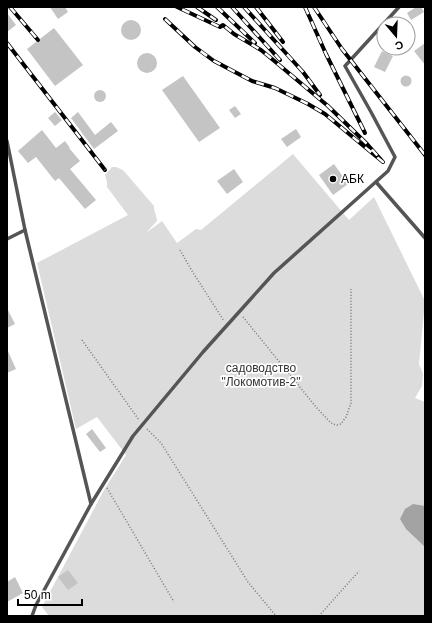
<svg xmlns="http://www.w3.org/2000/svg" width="432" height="623" font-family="Arial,sans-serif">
	<rect width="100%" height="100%" fill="#fff"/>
	<path fill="#dcdcdc" d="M293,154l56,66 25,-23 51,104 -6,63 4,10 -1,12 -7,12 10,4v214h-376l-7,-9 62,-117 22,-35 -29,-38 -21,12 -39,-166 91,-48 -21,-28v-5l-2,-7 7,-8h4l7,3 31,36c0,6 3,10 3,15l-11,12 16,-12 15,22 19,-14 5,1z"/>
	<polygon fill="#a3a3a3" points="413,504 425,506 425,547 406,529 400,519 405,509"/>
	<g fill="#c4c4c4">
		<polygon points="50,7 65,7 68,12 58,19"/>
		<polygon points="416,7 421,7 424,12 411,20 407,13"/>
		<polygon points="7,13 16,25 7,32"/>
		<circle cx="131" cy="30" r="10"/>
		<polygon points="54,28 83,65 55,86 27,49"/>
		<polygon points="425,43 425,65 414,51"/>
		<polygon points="382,51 393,56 385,72 374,67"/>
		<circle cx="147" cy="63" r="10"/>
		<circle cx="406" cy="81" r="5.5"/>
		<polygon points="183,76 220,128 199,142 162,90"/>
		<circle cx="100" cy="96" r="6"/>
		<polygon points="235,106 241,114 235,118 229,110"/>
		<polygon points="55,112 62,120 55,126 48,118"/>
		<polygon points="78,112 95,135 111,122 118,131 94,149 71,118"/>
		<polygon points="296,129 301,137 287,147 281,139"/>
		<polygon points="42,130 56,148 65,141 70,148 69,148 80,161 70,169 96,200 85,209 59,178 55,181 36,157 28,163 18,151"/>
		<polygon points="334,164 348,184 333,195 319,175"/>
		<polygon points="234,169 243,182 227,194 217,181"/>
		<polygon points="7,308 15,324 7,328"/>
		<polygon points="7,349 16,369 7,373"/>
		<polygon points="92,429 106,448 100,452 86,434"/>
		<polygon points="68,570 78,583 68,590 58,577"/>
		<polygon points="15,577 23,593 7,602 7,582"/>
	</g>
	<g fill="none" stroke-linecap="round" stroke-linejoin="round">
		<g stroke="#777" stroke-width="1.5" stroke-dasharray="1 2" stroke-linecap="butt">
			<polyline points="180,250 192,271 224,321"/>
			<polyline points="243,317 316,407 329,421 333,424 337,425 341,424 346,417 351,403 351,289"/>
			<polyline points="82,340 139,420"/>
			<polyline points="147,429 161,443 248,582 276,616"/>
			<polyline points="107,488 174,602"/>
			<polyline points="319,616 359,571"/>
		</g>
		<g stroke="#555" stroke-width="3.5">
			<polyline points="7,141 25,230 91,504"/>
			<polyline points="376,182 425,238"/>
			<polyline points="7,239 25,230"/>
			<polyline points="32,616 36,605 91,504 133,436 203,352 274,273 388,171 395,157 371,112 345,66 399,7"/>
		</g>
		<defs>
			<g id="rail">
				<polyline points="10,7 38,40"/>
				<polyline points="197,7 216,20"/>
				<polyline points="217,7 255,43"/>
				<polyline points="232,7 280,60"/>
				<polyline points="244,7 303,72 320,95"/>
				<polyline points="256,7 283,42"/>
				<polyline points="305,7 326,54 365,133"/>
				<polyline points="314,7 342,49 425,155"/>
				<polyline points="165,19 195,47 214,61 252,81 275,88 308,104 325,114 383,162 367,144 328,106 272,59 261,50 234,34 223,25 220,27 177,7"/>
				<polyline points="7,43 105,170"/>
			</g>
		</defs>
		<use href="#rail" stroke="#000" stroke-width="4"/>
		<use href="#rail" stroke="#fff" stroke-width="2.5" stroke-dasharray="8" stroke-linecap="butt"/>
	</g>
	<circle fill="#000" stroke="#fff" stroke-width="1.5" cx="333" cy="179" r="4"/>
	<g text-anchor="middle" stroke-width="3.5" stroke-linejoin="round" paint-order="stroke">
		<g font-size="12" fill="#000" stroke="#fff" text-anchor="start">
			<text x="341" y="183">АБК</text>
		</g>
		<g font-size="12" fill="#333" stroke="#fff">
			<text x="261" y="372">садоводство<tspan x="261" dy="14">"Локомотив-2"</tspan></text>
		</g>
	</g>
	<rect width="432" height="623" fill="none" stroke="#000000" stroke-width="16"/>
	<g transform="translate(396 36) rotate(161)"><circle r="19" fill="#ffffff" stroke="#999999"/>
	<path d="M0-3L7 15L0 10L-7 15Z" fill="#000000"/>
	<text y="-6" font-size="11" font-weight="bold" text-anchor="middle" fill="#000000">С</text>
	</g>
	<path d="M18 599v6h64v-6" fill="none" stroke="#000000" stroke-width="2"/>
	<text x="24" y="599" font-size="12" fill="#000000" stroke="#ffffff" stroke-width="3" paint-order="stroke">50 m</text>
</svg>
